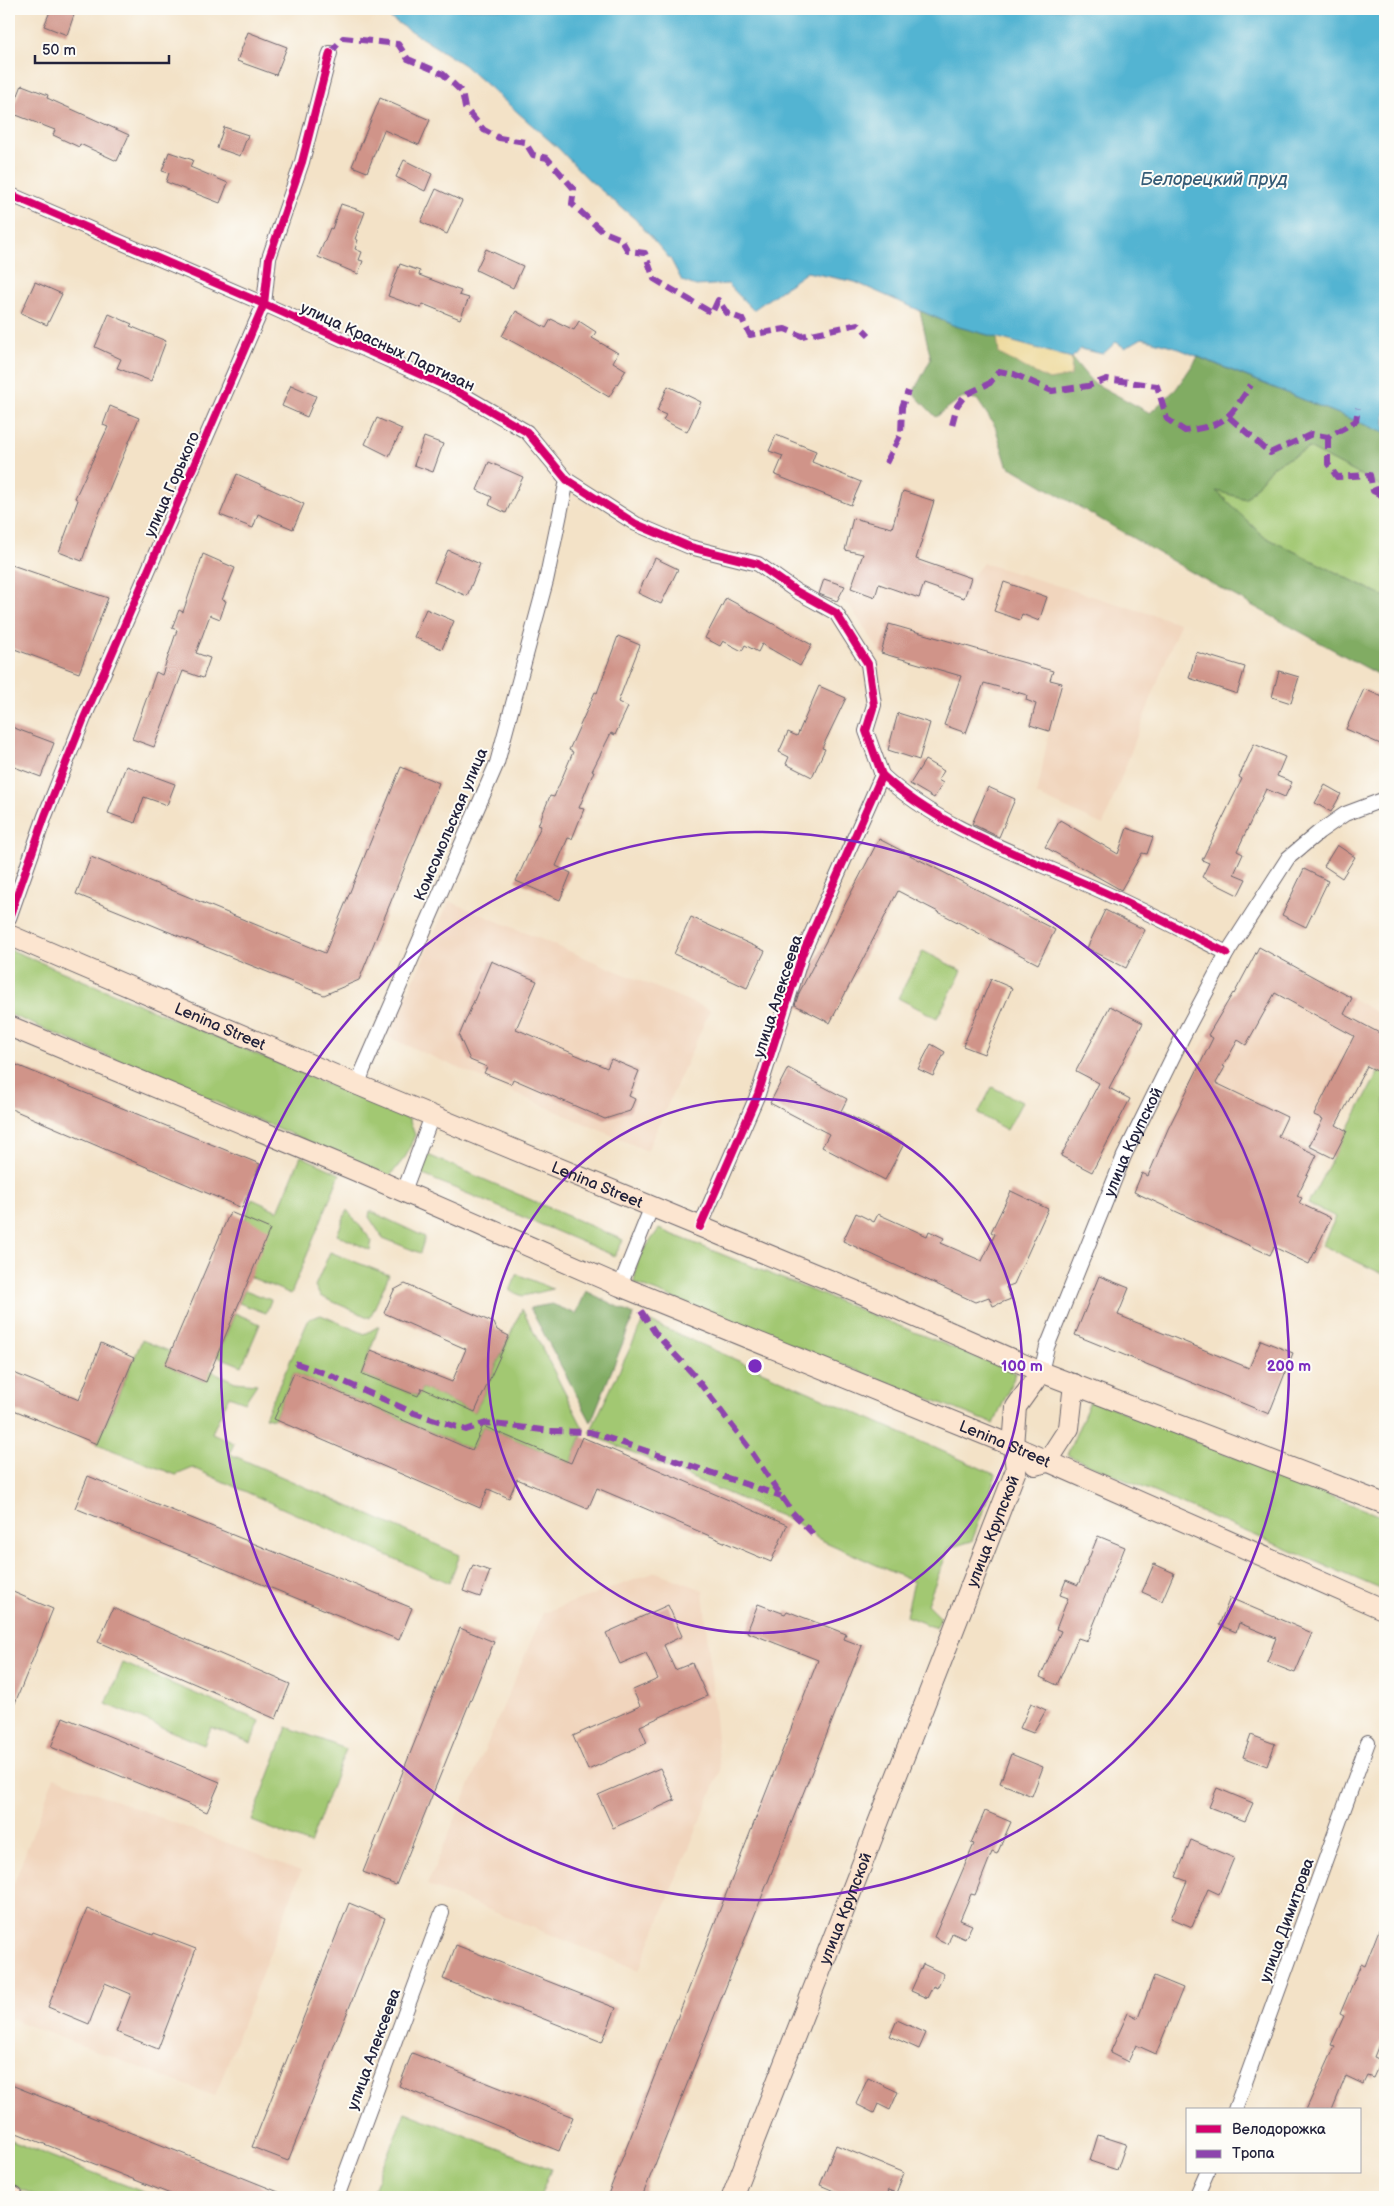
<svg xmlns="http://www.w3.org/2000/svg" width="1394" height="2206" font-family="'Balsamiq Sans',sans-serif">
	<rect width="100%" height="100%" fill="#fdfcf7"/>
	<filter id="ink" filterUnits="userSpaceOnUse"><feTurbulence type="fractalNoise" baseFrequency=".02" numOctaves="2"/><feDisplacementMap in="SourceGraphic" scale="10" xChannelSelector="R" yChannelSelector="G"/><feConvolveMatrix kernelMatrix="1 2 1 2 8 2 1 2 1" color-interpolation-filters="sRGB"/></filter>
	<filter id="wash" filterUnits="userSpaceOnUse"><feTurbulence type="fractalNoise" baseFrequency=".0096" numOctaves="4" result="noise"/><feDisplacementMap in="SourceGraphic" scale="20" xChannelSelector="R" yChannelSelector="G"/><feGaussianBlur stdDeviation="1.12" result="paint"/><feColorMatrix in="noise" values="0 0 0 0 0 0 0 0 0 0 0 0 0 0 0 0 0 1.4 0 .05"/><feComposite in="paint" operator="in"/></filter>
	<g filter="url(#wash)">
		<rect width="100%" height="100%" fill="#f3e2c7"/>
		<g fill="#f1d5bd">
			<polygon points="900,553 971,578 983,563 1180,623 1103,825 1037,795 1049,731 1030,725 1036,704 1026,700 1027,695 881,653 849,605 819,595 824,579 851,588 862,557 894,569"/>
			<polygon points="449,901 710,1010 647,1151 388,1037"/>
			<polygon points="1259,947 1385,1017 1383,1035 1337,1125 1347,1131 1333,1158 1309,1146 1278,1136 1216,1083 1225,1067 1197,1053"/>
			<polygon points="656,1572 703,1590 720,1772 639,1970 427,1885 543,1613"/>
			<polygon points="54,1777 301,1871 215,2096 9,2018 9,1896"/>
		</g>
		<g fill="#a2c872" stroke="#627556">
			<polygon points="1309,448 1385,488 1385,597 1263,536 1215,490 1246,499 1273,466"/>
			<polygon points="9,949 409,1119 415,1135 406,1156 390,1176 9,1014"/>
			<polygon points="923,951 962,971 937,1018 898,998"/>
			<polygon points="1385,1060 1385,1275 1322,1245 1336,1217 1308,1204"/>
			<polygon points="992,1087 1022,1102 1007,1130 978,1114"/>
			<polygon points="428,1155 623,1240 615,1256 421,1174"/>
			<polygon points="301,1156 340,1174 291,1294 250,1277 245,1219 252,1199 278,1211"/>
			<polygon points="347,1210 372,1241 370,1250 337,1235"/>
			<polygon points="370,1211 425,1237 420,1253 383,1238 369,1217"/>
			<polygon points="659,1229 1016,1373 994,1424 634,1283 638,1258"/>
			<polygon points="330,1252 389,1275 370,1318 320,1296 315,1286"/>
			<polygon points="517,1274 553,1289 523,1296 510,1291"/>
			<polygon points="245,1290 271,1300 266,1313 239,1303"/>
			<polygon points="522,1309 584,1430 571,1463 483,1426 472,1450 294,1373 274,1419 265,1417 309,1319 321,1315 365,1334 379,1326 362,1374 418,1396 422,1388 475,1412"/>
			<polygon points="235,1313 260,1324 242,1366 217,1356"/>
			<polygon points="644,1319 996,1475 972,1541 949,1548 927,1604 941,1618 936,1628 906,1616 914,1582 817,1538 797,1523 594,1436 590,1432"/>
			<polygon points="142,1340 171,1352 166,1365 205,1382 210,1370 235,1382 257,1384 245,1402 229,1396 212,1433 234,1443 230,1454 460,1555 449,1583 193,1468 176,1475 97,1444"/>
			<polygon points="1091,1399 1385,1518 1385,1591 1067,1455"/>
			<polygon points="123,1663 260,1721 251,1743 211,1727 204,1745 106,1704"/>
			<polygon points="287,1727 346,1749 310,1844 252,1821"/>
			<polygon points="405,2112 551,2169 540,2197 391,2197 373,2190"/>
			<polygon points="9,2140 156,2197 39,2197 9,2184"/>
		</g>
		<g fill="#81ac64" stroke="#526750">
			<polygon points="920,311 955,326 1072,358 1092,382 1150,413 1176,389 1198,357 1385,433 1385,488 1309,448 1273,466 1246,499 1216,491 1263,536 1385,597 1385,678 1200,577 1007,465 995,426 977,399 961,398 936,417 913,393 931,359"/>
			<polygon points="586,1291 634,1315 591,1422 530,1308 552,1304 576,1314"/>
		</g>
		<polygon fill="#eeda9e" stroke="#887e6c" points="997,337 1072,358 1071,376 1049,380 999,354"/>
		<polygon fill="#53b4d2" stroke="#3a6b86" points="376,9 1385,9 1385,433 1172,346 1142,338 1125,348 1116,342 1103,354 1080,349 1072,358 955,326 855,282 807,272 753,310 728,284 696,286 682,281 671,260 635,219 588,179 558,148 464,65"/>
		<g id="blocks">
			<g fill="#d09489">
				<polygon points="51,9 76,9 67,35 44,26"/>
				<polygon points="248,32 287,47 276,75 237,61"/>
				<polygon points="22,85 48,95 47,98 129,135 117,161 80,144 79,147 53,135 55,130 11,113"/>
				<polygon points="380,98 430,120 419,145 384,130 367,172 352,166"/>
				<polygon points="224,127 248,135 240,156 217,148"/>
				<polygon points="169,152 193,160 190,167 228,183 220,203 166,182 169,173 162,171"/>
				<polygon points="404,160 432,174 425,191 396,177"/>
				<polygon points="436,189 462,201 447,234 421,222"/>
				<polygon points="341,204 365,212 355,239 358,240 355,249 362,252 359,260 363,261 358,274 318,257 330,228 332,229"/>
				<polygon points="486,249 523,266 513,288 476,270"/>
				<polygon points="400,264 420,271 419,275 461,291 459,295 469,298 460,319 423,304 421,308 388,296"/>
				<polygon points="35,282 62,294 47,325 21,313"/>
				<polygon points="516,311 546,328 551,319 574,330 579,321 596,332 592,338 618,353 613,362 626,370 609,397 554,364 502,336"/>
				<polygon points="109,314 132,324 130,326 166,341 151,381 117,368 121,359 95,347"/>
				<polygon points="291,385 316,396 307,417 282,406"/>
				<polygon points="668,386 701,402 687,432 663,420 666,415 657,411"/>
				<polygon points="110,406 139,418 95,523 82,561 59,552 78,500 75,498 108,427 103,425"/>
				<polygon points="377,418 402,429 389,456 365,444"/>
				<polygon points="776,435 816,451 812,462 861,482 851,505 775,475 783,456 769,451"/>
				<polygon points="424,437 443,444 433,472 414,465"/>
				<polygon points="489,462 523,477 506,513 489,505 492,497 477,490"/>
				<polygon points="237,474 304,504 293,529 258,514 253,528 220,515"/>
				<polygon points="903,491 934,501 916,559 971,578 964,598 924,584 919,598 879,584 875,597 851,588 863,554 845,550 853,518 892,528"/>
				<polygon points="448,550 480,564 467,596 434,582"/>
				<polygon points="203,554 235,568 222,600 226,601 220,619 210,615 196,653 210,658 203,678 183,671 154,747 132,739 156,672 162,675 177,630 172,628 179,610 183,612"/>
				<polygon points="655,558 678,569 661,604 638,593"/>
				<polygon points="9,564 108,598 79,673 9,647"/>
				<polygon points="824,579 845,586 837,601 819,594"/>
				<polygon points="1004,582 1047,597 1039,621 1022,614 1020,620 994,611"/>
				<polygon points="726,598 812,645 800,666 762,644 758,652 745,645 742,651 723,641 720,646 705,638"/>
				<polygon points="426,609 454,621 442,649 414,637"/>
				<polygon points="889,624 1053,671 1050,680 1062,683 1049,731 1030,725 1036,704 1026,700 1027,695 984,683 966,733 944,725 961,676 881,653"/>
				<polygon points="618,636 640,645 618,702 628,707 615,735 611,733 592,771 594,771 579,808 584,809 572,839 568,838 556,866 571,873 560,900 516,881 541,826 538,825 550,796 554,797 573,752 569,750 595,692 597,693"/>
				<polygon points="1196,652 1245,667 1237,694 1189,678"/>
				<polygon points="1279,671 1299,677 1291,703 1272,697"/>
				<polygon points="819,686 846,698 822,748 825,749 812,777 786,764 789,757 779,752 788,732 797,736"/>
				<polygon points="1364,689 1385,698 1385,746 1346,729"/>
				<polygon points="898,713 930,723 919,760 888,750"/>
				<polygon points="9,726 54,743 41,777 9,765"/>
				<polygon points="1254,744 1285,757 1277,776 1292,782 1285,797 1266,789 1237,851 1243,854 1234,874 1246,879 1238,895 1202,877 1209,863 1202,860 1242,779 1239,777"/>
				<polygon points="925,760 944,771 938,780 943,783 934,798 910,784"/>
				<polygon points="126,766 175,784 167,805 144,797 135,823 108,813"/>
				<polygon points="401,767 439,783 359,980 324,995 76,894 91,857 325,953"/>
				<polygon points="1325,785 1341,794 1331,812 1315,803"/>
				<polygon points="988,787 1015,799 999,837 972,824"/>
				<polygon points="1060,820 1118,854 1127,828 1153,837 1147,854 1142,853 1121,890 1045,847"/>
				<polygon points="879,839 1055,930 1038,964 898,891 830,1023 795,1005 799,993"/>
				<polygon points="1337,845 1355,857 1342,878 1324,866"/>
				<polygon points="1304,869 1328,881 1306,927 1282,915"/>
				<polygon points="1105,910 1145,930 1126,968 1087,948"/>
				<polygon points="691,917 765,951 747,988 674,954"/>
				<polygon points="1259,947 1352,998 1344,1014 1385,1036 1385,1075 1367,1066 1336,1125 1347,1131 1333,1158 1309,1146 1323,1119 1314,1115 1354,1036 1275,993 1246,1045 1238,1040 1223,1066 1225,1067 1216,1083 1287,1117 1278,1136 1317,1155 1297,1196 1302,1198 1299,1203 1331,1218 1309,1264 1274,1247 1270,1255 1134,1192 1142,1173 1148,1176 1168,1129 1213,1038 1208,1035 1233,993 1234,994"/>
				<polygon points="491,961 537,981 516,1029 607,1068 611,1059 639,1071 629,1096 635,1099 630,1111 605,1119 513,1079 511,1084 484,1073 487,1067 470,1060 459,1036"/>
				<polygon points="991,979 1012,988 984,1054 963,1046"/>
				<polygon points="1110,1006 1143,1023 1109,1088 1130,1099 1092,1172 1061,1156 1099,1083 1076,1071"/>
				<polygon points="931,1044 945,1052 933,1076 918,1069"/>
				<polygon points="9,1062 260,1164 242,1208 9,1108"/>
				<polygon points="788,1068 847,1099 841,1111 904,1144 885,1180 822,1147 829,1134 770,1103"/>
				<polygon points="1011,1191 1048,1209 1014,1284 1006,1287 1011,1299 993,1306 989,1297 975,1302 843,1241 856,1213 874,1222 878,1214 927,1236 929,1231 944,1238 941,1243 982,1261 995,1234 991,1232"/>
				<polygon points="230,1212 270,1229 206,1382 165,1365"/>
				<polygon points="1099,1276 1129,1288 1118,1315 1249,1368 1261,1340 1293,1353 1269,1414 1075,1335"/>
				<polygon points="405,1284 494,1323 497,1330 509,1336 475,1412 422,1388 418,1396 362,1374 371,1350 452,1382 466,1349 384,1313 394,1290"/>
				<polygon points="101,1343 134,1358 97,1444 9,1408 9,1371 79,1400"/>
				<polygon points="294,1373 472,1450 483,1426 571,1463 582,1437 787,1525 771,1562 597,1488 588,1509 517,1479 509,1498 488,1489 480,1508 274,1419"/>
				<polygon points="88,1476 412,1608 399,1640 75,1508"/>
				<polygon points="1098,1536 1125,1547 1087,1641 1078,1638 1057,1685 1040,1677 1061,1631 1056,1629 1068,1598 1060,1595 1066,1580 1078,1585"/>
				<polygon points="1154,1564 1174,1573 1162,1601 1142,1592"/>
				<polygon points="473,1565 490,1571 480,1597 463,1591"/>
				<polygon points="13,1592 53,1609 9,1718 9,1602"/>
				<polygon points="1230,1598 1312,1633 1295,1673 1267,1662 1276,1638 1239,1623 1236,1632 1219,1625"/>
				<polygon points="758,1604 785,1614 787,1611 846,1634 844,1639 862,1646 642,2197 607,2197 818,1660 747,1632"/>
				<polygon points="668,1605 682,1636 664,1645 675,1670 692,1663 707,1696 640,1726 647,1743 588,1770 573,1736 640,1706 633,1690 658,1679 646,1653 620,1664 606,1633"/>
				<polygon points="113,1608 290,1684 276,1719 98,1642"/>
				<polygon points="460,1628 494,1642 396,1885 363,1872"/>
				<polygon points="1031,1703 1046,1710 1033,1733 1020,1728"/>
				<polygon points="63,1717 220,1782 207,1812 51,1747"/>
				<polygon points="1251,1735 1275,1744 1267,1766 1243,1757"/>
				<polygon points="1011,1754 1043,1767 1032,1796 1000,1783"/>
				<polygon points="660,1768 675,1800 613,1828 598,1795"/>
				<polygon points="1217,1788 1253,1803 1245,1821 1209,1807"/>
				<polygon points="985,1811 1011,1822 997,1854 992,1852 975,1895 971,1894 960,1920 972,1925 965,1939 952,1933 948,1944 934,1937 974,1844 971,1843"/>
				<polygon points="1191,1840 1234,1858 1219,1894 1208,1889 1192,1927 1171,1918 1187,1881 1176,1877"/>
				<polygon points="349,1903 385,1918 288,2161 252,2147"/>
				<polygon points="87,1909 153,1935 154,1933 196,1949 158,2049 116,2032 131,1994 105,1983 89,2024 48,2007"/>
				<polygon points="1384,1917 1385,2029 1374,2057 1381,2060 1373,2078 1367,2076 1363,2084 1346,2076 1332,2110 1306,2110 1335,2046 1331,2045 1344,2016 1340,2014 1361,1964 1365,1966"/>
				<polygon points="456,1945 616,2008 602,2042 443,1979"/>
				<polygon points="923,1964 944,1974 937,1988 933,1986 927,1998 911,1991"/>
				<polygon points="1154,1976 1183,1988 1156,2054 1136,2045 1128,2062 1110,2053 1128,2013 1138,2018"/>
				<polygon points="897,2020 926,2033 919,2049 890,2036"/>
				<polygon points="412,2053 573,2117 559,2151 399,2086"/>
				<polygon points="868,2078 898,2092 890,2110 878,2104 874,2113 856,2104"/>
				<polygon points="9,2084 291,2197 178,2197 9,2130"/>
				<polygon points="1098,2135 1126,2144 1117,2170 1090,2161"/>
				<polygon points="836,2145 904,2173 896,2193 888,2190 885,2197 848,2197 820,2185"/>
			</g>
		</g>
	</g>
	<g filter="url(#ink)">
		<use href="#blocks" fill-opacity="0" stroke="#6b656c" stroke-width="1"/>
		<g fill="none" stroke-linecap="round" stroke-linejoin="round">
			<defs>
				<g id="minor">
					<polyline points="9,194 264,304 455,390 527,432 567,480 636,524 690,547 758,564 796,591 836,613 868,664 874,705 866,731 882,775"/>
					<polyline points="9,918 45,816 84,718 264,304 269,258 302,162 330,53"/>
					<polyline points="358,1085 363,1070 497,763 546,581 567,480"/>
					<polyline points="404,1191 432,1116"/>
					<path d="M700,1227l58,-133 44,-139 80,-180c55,51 133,78 201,108 49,21 96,46 144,70"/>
					<polyline points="620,1286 652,1206"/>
					<path id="s1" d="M1041,1372l6,-25 77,-191 59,-120 44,-83 61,-95 31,-26 26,-18 40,-15"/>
					<polyline points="1235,2110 1368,1742"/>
					<polyline points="337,2197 442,1913"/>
					<polyline points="1196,2197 1207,2172"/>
				</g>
				<g id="secondary">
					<path id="s2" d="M9,935l349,150 505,209 178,78 344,132"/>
					<path id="s3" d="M9,1026l345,144 266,116 393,160 372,164"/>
					<polyline points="1035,1465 1047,1462 1069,1428 1074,1384"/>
					<polyline points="9,2196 13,2197"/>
					<path id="s4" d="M732,2197l284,-727 -3,-24 3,-39 25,-35"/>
				</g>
			</defs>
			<use href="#minor" stroke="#6b656c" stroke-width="16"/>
			<use href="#secondary" stroke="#6b656c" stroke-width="22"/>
			<use href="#minor" stroke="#fff" stroke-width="14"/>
			<use href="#secondary" stroke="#fce5d0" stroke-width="20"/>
			<g stroke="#8e44ad" stroke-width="6" stroke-dasharray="12 6" stroke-linecap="butt">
				<polyline points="330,53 343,38 398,44 408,59 443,74 462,92 465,108 484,130 499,138 525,142 533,155 547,158 574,189 572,204 602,231 621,239 628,251 645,253 654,279 712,313 718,300 727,313 742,319 750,335 785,329 802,336 858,324 869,335"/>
				<polyline points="1229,417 1270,453 1312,434 1328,437 1356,421 1358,408"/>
				<path d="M952,425l5,-19 8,-11 25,-12 9,-12 15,3 38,17 36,-5 19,-7 50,7 10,33 18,12c43,-7 42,-11 66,-46"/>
				<polyline points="1328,437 1328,464 1337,477 1370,475 1373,491 1385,497"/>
				<polyline points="886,463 901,434 902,407 908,391"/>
				<polyline points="1373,491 1385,486"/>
				<polyline points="641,1311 656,1334 693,1374 749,1448 792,1512 817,1538"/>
				<polyline points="295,1363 327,1374 414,1413 466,1430 486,1423 550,1431 590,1432 781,1496"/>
			</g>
			<defs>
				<g id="cycleway">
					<polyline points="9,194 264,304 455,390 527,432 567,480 636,524 690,547 758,564 796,591 836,613 868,664 874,705 866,731 882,775"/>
					<polyline points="9,918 45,816 84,718 264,304 269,258 302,162 330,53"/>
					<path d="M700,1227l58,-133 44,-139 80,-180c55,51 133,78 201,108 49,21 96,46 144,70"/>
				</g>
			</defs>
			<use href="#cycleway" stroke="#fdfcf7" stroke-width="11"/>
			<use href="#cycleway" stroke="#d6006c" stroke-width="8"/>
		</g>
	</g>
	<g fill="none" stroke="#7b2cbf" stroke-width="2.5">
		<circle cx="755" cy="1366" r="267"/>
		<circle cx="755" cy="1366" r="534"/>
	</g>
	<g text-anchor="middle" stroke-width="4" stroke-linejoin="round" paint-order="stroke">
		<g font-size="16" fill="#22223b" stroke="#fdfcf7">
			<text transform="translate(388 346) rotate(25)" y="6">улица Красных Партизан</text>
			<text transform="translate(171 484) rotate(-66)" y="6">улица Горького</text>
			<text transform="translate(450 824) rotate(-67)" y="6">Комсомольская улица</text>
			<text transform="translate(777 996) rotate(-72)" y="6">улица Алексеева</text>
			<text dy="6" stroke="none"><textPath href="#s2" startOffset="230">Lenina Street</textPath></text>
			<text dy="6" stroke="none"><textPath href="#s1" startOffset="248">улица Крупской</textPath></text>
			<text dy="6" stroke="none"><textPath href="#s2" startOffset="639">Lenina Street</textPath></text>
			<text dy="6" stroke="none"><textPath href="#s3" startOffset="1080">Lenina Street</textPath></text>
			<text dy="6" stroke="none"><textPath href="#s4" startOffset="715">улица Крупской</textPath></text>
			<text dy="6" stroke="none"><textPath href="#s4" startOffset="310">улица Крупской</textPath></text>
			<text transform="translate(1286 1920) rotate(-70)" y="6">улица Димитрова</text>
			<text transform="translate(373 2049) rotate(-70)" y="6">улица Алексеева</text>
		</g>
		<g font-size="18" font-style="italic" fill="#365c77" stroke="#fdfcf7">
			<text x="1214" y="185">Белорецкий пруд</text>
		</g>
	</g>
	<circle cx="755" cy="1366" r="8" fill="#7b2cbf" stroke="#fdfcf7" stroke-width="2.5"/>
	<g font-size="15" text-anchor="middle" font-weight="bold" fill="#7b2cbf" stroke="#fdfcf7" stroke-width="4" stroke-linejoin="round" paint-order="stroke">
		<text x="1022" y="1371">100 m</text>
		<text x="1289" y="1371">200 m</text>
	</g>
	<rect width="1394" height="2206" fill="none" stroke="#fdfcf7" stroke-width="30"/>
	<rect x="1186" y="2108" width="175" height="65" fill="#fdfcf7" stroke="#a5a5ac"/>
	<rect x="1196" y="2125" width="25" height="8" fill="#d6006c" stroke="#a5a5ac"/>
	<text x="1232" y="2134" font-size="15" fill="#22223b">Велодорожка</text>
	<rect x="1196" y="2150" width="25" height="8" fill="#8e44ad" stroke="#a5a5ac"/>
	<text x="1232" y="2158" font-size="15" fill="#22223b">Тропа</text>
	<path d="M35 55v8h134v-8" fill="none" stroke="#22223b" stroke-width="2.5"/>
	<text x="42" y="55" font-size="15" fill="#22223b" stroke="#fdfcf7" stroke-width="4" paint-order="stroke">50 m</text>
</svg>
